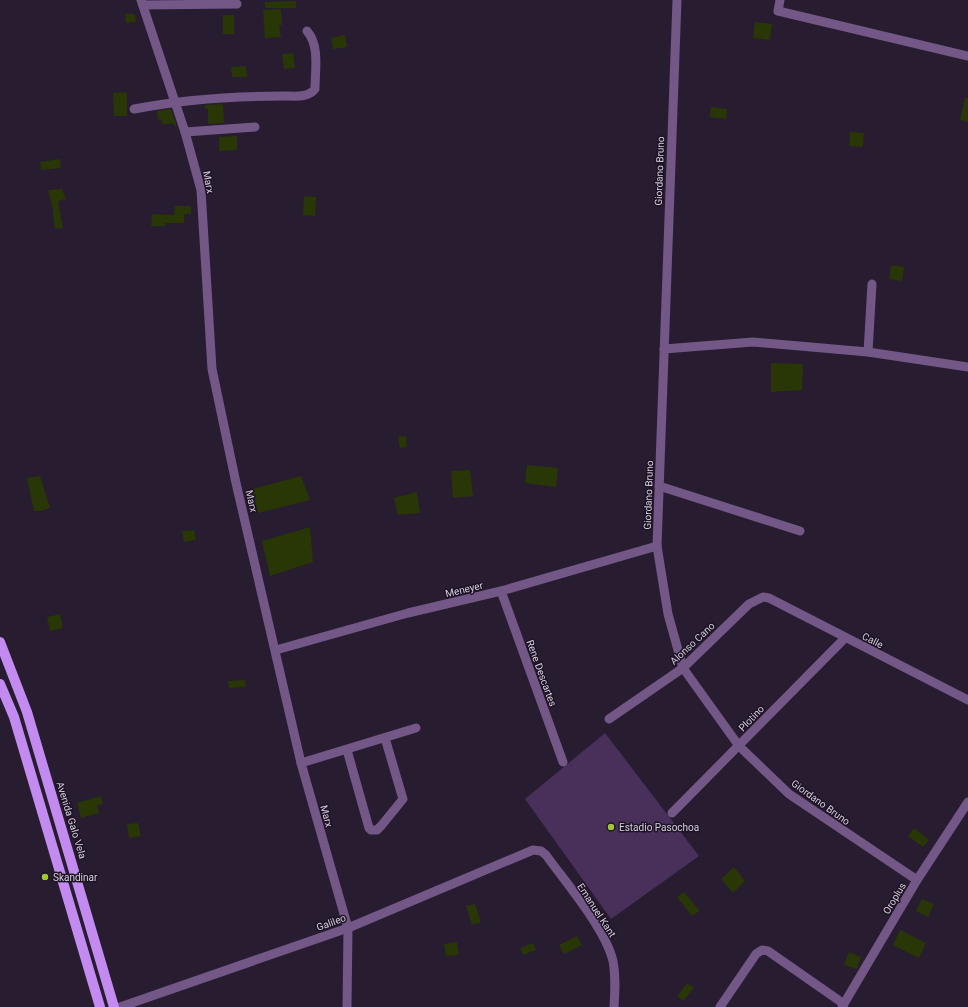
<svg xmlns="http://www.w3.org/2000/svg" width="968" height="1007" font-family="Roboto,sans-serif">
	<rect width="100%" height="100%" fill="#271c30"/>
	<polygon fill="#48305a" points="605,733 699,856 611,919 525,799"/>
	<g fill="#283705">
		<polygon points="296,1 296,8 265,8 265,2"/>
		<polygon points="281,9 282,25 279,25 281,37 265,38 263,10"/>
		<polygon points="125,14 135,14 136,22 126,23"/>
		<rect x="223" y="15" width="11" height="19"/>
		<polygon points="755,22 772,24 770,40 753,38"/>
		<polygon points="345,35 347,47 333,49 331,38"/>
		<polygon points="293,53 295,68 284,69 282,54"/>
		<polygon points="246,66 247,77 232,77 231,67"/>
		<polygon points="127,92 127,116 114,116 113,93"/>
		<polygon points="965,98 968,98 968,122 960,120"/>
		<polygon points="223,104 224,123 208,124 208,109 205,109 205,105"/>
		<polygon points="711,107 727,109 726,119 710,117"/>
		<polygon points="171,109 177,126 174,126 173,123 163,125 161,119 158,120 157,111"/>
		<polygon points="850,132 864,133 863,147 849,146"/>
		<polygon points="237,136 237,150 219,151 219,137"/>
		<polygon points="60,159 61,168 41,170 40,162"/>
		<polygon points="62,189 66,199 58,201 63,228 55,229 53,215 54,214 48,190"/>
		<polygon points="304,196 316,197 315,216 303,215"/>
		<polygon points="175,206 191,206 191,214 184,214 184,223 165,223 165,226 151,226 152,214 174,215"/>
		<polygon points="891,265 904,267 902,281 889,279"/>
		<polygon points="771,363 803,364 802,390 771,392"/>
		<polygon points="406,436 407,447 400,448 398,437"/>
		<polygon points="527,465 558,468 556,487 525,483"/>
		<polygon points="470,470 473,496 453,498 451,471"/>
		<polygon points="40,476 50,508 40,511 34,511 27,478"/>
		<polygon points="301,476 310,500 258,513 252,489"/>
		<polygon points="417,492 420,513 398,515 394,498"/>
		<polygon points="310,527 313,562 270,576 262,541"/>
		<polygon points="194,530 196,540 184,542 182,531"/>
		<polygon points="60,614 63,628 50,631 47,617"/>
		<polygon points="245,680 246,687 229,688 228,681"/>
		<polygon points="101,796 103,804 97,805 99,813 81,818 77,803"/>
		<polygon points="138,823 141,836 129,838 127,824"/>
		<polygon points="914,828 929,840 923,847 908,836"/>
		<polygon points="734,867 745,881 733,893 721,879"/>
		<polygon points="684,892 700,911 692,916 677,897"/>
		<polygon points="922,899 934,904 928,917 916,911"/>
		<polygon points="475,904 481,922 472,925 466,906"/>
		<polygon points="900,930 926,943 919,958 893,945"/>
		<polygon points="577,936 582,945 564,954 559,945"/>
		<polygon points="457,942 459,955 446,956 444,944"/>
		<polygon points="533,943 536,950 523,955 520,948"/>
		<polygon points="849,952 861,957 857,969 844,965"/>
		<polygon points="687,983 694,988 683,1001 677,996"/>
	</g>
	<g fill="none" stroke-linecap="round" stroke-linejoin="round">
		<g stroke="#725787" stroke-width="9">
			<polyline points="141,0 185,132 201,190 212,369 236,483 301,763 348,928 347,1007"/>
			<polyline points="677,0 657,546 668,614 683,668 739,746 789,794 917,880"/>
			<polyline points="780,0 778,11 968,56"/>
			<polyline points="143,5 237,4"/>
			<path d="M134,109c51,-10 98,-13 150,-13 11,0 24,2 31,-7 0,-19 5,-43 -8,-58"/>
			<polyline points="185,132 255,127"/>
			<polyline points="664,349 753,342 868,352 968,367"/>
			<polyline points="868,352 872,284"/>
			<polyline points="659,486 800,531"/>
			<polyline points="501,591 563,762"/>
			<polyline points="276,650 408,613 501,591 657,546"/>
			<polyline points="609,719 683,668 749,604 763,597 769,598 968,700"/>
			<polyline points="347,750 369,828 371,830 377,830 381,826 403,799 385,738"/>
			<polyline points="301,763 416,728"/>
			<polyline points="672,813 845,638"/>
			<path d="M120,1007l228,-79 185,-78 8,1 5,4c20,28 59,73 67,106 3,16 2,30 1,46"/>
			<polyline points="720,1007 756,954 762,950 768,951 844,1004"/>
			<polyline points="842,1007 917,880 968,802"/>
		</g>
		<g stroke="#c38af0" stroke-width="10">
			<polyline points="0,642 27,712 114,1007"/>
			<polyline points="0,684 14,717 100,1007"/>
		</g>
	</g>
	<g fill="#9eca2f" stroke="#1e1326" stroke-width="1.5">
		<circle cx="611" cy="827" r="4"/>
		<circle cx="45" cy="877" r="4"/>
	</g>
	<g text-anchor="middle" stroke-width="3" stroke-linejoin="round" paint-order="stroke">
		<g font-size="10" fill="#d6cfdc" stroke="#1e1326">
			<text transform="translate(659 171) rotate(-88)" y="4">Giordano Bruno</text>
			<text transform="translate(209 182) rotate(79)" y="4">Marx</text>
			<text transform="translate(648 495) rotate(-88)" y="4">Giordano Bruno</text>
			<text transform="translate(252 501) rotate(77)" y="4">Marx</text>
			<text transform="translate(464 589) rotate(-13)" y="4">Meneyer</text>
			<text transform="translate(873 640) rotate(27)" y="4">Calle</text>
			<text transform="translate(692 643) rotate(-43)" y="4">Alonso Cano</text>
			<text transform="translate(542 673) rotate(70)" y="4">Rene Descartes</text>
			<text transform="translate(751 718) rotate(-46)" y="4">Plotino</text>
			<text transform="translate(821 802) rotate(36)" y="4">Giordano Bruno</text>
			<text transform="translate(327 816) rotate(75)" y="4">Marx</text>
			<text transform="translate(72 820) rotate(73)" y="4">Avenida Galo Vela</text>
			<text transform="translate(894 898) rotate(-59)" y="4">Oroplus</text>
			<text transform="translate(597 910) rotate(57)" y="4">Emanuel Kant</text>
			<text transform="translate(331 922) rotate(-20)" y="4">Galileo</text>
		</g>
		<g font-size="10" fill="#d6cfdc" stroke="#1e1326" text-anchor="start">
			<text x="619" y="831">Estadio Pasochoa</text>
			<text x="53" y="881">Skandinar</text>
		</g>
	</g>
</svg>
